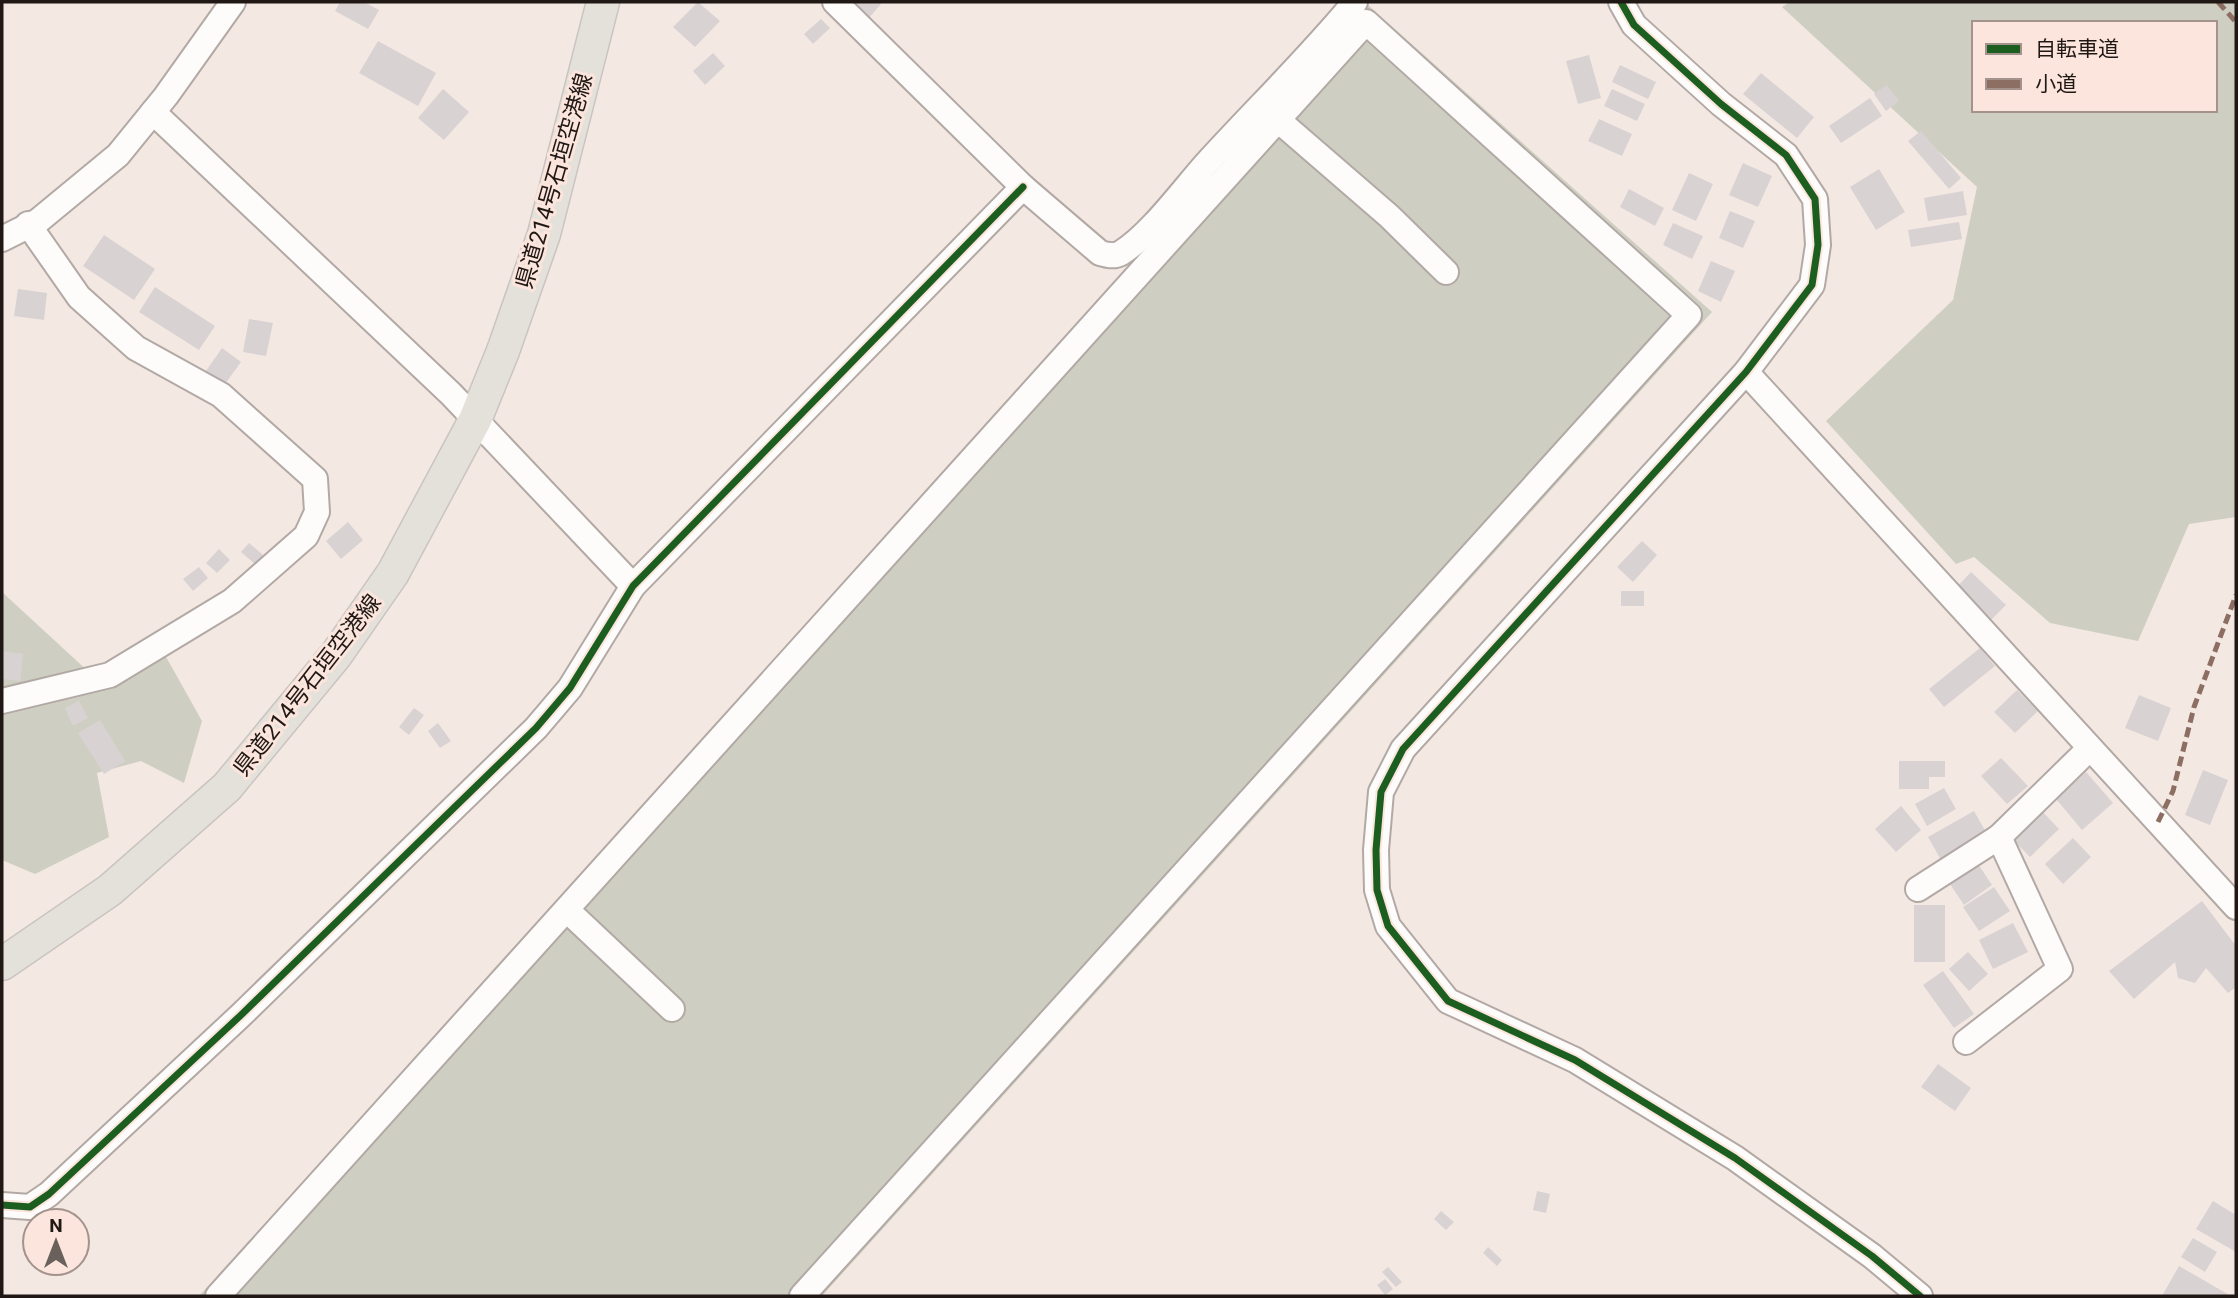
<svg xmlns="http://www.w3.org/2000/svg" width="2238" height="1298" font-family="Roboto,'Noto Sans JP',sans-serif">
	<rect width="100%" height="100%" fill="#f4e8e3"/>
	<g fill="#cecfc2" fill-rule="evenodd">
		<path d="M1790,2h446v515l-47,7 -51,117 -88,-18 -76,-66 -18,7 -130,-143 127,-121 24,-113 -195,-180zM1974,23h241v87h-241z"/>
		<polygon points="1368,5 1712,312 822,1296 199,1296"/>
		<polygon points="2,592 104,686 165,655 202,721 184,783 141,761 97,773 109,837 35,874 2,860"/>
	</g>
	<g fill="#d9d2d3">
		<polygon points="340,2 364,2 379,10 368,29 335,11"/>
		<polygon points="698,2 720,21 695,47 673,27"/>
		<polygon points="851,2 879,2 881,4 869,18"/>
		<polygon points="821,19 830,28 813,44 804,34"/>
		<polygon points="378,41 436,73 418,106 359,73"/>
		<polygon points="713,53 725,66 705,85 693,71"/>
		<polygon points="1589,55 1601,98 1578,104 1566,61"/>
		<polygon points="1620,65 1656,82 1648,99 1612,82"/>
		<polygon points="1761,73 1814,117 1797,138 1743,94"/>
		<polygon points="1887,85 1899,101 1886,111 1874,94"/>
		<polygon points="443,89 469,112 444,140 418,118"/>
		<polygon points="1612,89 1645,104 1637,121 1604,106"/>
		<polygon points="1870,98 1882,116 1841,143 1829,126"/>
		<polygon points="1599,119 1632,134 1622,156 1588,141"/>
		<polygon points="1921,131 1961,178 1949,189 1908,141"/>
		<polygon points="1743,163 1772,176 1758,207 1729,195"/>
		<polygon points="1879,169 1905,212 1876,230 1850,187"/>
		<polygon points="1689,173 1713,184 1696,221 1672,210"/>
		<polygon points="1629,189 1664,208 1655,226 1620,207"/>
		<polygon points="1963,191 1967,215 1928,221 1924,198"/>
		<polygon points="1730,211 1755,221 1743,248 1719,238"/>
		<polygon points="1959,222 1962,239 1911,247 1908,230"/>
		<polygon points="1673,223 1703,236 1692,259 1663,245"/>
		<polygon points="104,235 155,269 134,300 83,266"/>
		<polygon points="1711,261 1735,271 1721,302 1698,291"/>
		<polygon points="155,287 215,326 199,350 139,312"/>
		<polygon points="18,289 47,293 44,320 14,316"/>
		<polygon points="249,319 273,323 266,356 243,352"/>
		<polygon points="222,348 241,362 225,384 206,371"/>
		<polygon points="348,522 363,540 341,559 326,541"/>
		<polygon points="1642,541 1657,555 1633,582 1617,567"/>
		<polygon points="249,543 263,555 255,564 241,552"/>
		<polygon points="219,549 230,560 217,573 206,563"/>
		<polygon points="199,567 208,578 193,591 183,579"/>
		<polygon points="1971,572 2006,605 1990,621 1956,588"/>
		<rect x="1621" y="591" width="23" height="15"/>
		<polygon points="1980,648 1995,666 1944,707 1929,689"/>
		<polygon points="2,651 23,654 20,681 2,679"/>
		<polygon points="2017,690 2038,711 2015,733 1994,712"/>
		<polygon points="2139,695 2171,708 2158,741 2125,728"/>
		<polygon points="79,701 88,718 73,726 65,708"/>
		<polygon points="414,708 424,715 409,735 399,727"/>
		<polygon points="100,720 125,761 104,774 78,733"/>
		<polygon points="438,723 451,741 440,748 428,731"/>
		<polygon points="2001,758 2028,786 2007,804 1981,776"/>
		<polygon points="1899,761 1945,761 1945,777 1929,777 1929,789 1899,789"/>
		<polygon points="2203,770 2228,780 2210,825 2185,815"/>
		<polygon points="2086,772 2113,803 2082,830 2056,799"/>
		<polygon points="1944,788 1956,809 1927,826 1915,804"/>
		<polygon points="1901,806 1921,830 1896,852 1875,829"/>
		<polygon points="1974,811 1987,834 1941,860 1928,837"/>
		<polygon points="2042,811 2059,829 2030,857 2012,839"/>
		<polygon points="2073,838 2091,857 2063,884 2045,864"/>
		<polygon points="1976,861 1992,885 1964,905 1948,881"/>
		<polygon points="1994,887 2010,911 1979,931 1963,907"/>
		<polygon points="2202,901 2236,946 2236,987 2228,993 2206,968 2195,983 2178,978 2175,962 2134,999 2109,971"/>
		<rect x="1914" y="905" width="31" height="57"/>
		<polygon points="2013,923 2028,952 1993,969 1979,940"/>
		<polygon points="1968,952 1988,974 1969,991 1949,969"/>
		<polygon points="1943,971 1974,1014 1954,1028 1923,985"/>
		<polygon points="1938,1064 1971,1088 1955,1111 1921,1087"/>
		<polygon points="1537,1191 1550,1194 1546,1213 1533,1210"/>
		<polygon points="2213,1201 2236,1215 2236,1252 2196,1229"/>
		<polygon points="1441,1211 1454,1222 1446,1230 1434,1219"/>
		<polygon points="2193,1238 2217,1252 2205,1272 2181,1257"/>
		<polygon points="1488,1247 1502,1260 1497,1266 1483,1253"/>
		<polygon points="2179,1266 2231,1296 2162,1296"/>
		<polygon points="1388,1267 1402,1282 1396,1287 1382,1272"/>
		<polygon points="1385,1279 1393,1289 1385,1295 1377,1285"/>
	</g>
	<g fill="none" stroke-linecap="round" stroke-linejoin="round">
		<defs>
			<g id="minor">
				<path d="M835,2l188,185 77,66c7,2 14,4 21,0 30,-19 61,-62 85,-89 50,-55 102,-105 149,-162"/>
				<polyline points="1621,2 1634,25 1721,104 1786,155 1815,199 1818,245 1812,285 1746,372 1403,749 1381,792 1376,850 1377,890 1388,926 1448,1001 1575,1060 1735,1158 1872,1256 1920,1296"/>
				<polyline points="153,112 451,394 633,586"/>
				<polyline points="1278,120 1389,216 1446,272"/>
				<polyline points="2,239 38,221 118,155 166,96 233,2"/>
				<polyline points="1746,372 2236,907"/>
				<polyline points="2,701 110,675 232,601 306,536 317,512 315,479 221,395 136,348 79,297 28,224"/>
				<polyline points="1918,889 1999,837 2089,749"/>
				<polyline points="568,911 672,1009"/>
				<polyline points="1966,1042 2060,969 1999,837"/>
				<polyline points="2,1205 30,1207 49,1194 240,1016 536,728 570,688 633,586 1023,187"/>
				<polyline points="218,1296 1366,22 1689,315 802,1296"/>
			</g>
			<polyline id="major" points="2,964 110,890 227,787 336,655 393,573 475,420 503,351 544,234 603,2"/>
		</defs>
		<use href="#minor" stroke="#b2a9a5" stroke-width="28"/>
		<use href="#major" stroke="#cac4c1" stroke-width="35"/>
		<use href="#minor" stroke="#fdfcfb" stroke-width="24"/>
		<use href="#major" stroke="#e4e0da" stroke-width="32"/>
		<g stroke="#8d6e63" stroke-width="5" stroke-dasharray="10 5" stroke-linecap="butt">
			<polyline points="2218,2 2236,22"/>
			<polyline points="2158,822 2173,791 2194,707 2236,595"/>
		</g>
		<defs>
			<g id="cycleway">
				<polyline points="1621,2 1634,25 1721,104 1786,155 1815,199 1818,245 1812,285 1746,372 1403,749 1381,792 1376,850 1377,890 1388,926 1448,1001 1575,1060 1735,1158 1872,1256 1920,1296"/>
				<polyline points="2,1205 30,1207 49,1194 240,1016 536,728 570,688 633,586 1023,187"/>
			</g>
		</defs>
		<use href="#cycleway" stroke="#fbe5dc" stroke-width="11"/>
		<use href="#cycleway" stroke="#1b5e20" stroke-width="7"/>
	</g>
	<g text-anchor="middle" stroke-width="6" stroke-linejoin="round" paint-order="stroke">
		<g font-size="23" fill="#1f1815" stroke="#fbe5dc">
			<text transform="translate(554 181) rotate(-74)" y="8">県道214号石垣空港線</text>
			<text transform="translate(307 685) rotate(-52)" y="8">県道214号石垣空港線</text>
		</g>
	</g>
	<rect width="2238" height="1298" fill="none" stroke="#1f1815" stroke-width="7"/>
	<rect x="1972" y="21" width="245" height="91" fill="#fbe5dc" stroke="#a3938c" stroke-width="2"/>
	<rect x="1986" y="44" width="35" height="10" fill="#1b5e20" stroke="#a3938c" stroke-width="2"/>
	<text x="2035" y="56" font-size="21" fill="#1f1815">自転車道</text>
	<rect x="1986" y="79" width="35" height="10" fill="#8d6e63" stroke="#a3938c" stroke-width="2"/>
	<text x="2035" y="91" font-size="21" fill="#1f1815">小道</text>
	<g transform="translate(56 1242)"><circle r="33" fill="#fbe5dc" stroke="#a3938c" stroke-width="2"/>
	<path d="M0-5L12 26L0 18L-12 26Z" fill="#6a615d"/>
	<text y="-10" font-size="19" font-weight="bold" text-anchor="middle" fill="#1f1815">N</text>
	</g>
</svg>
